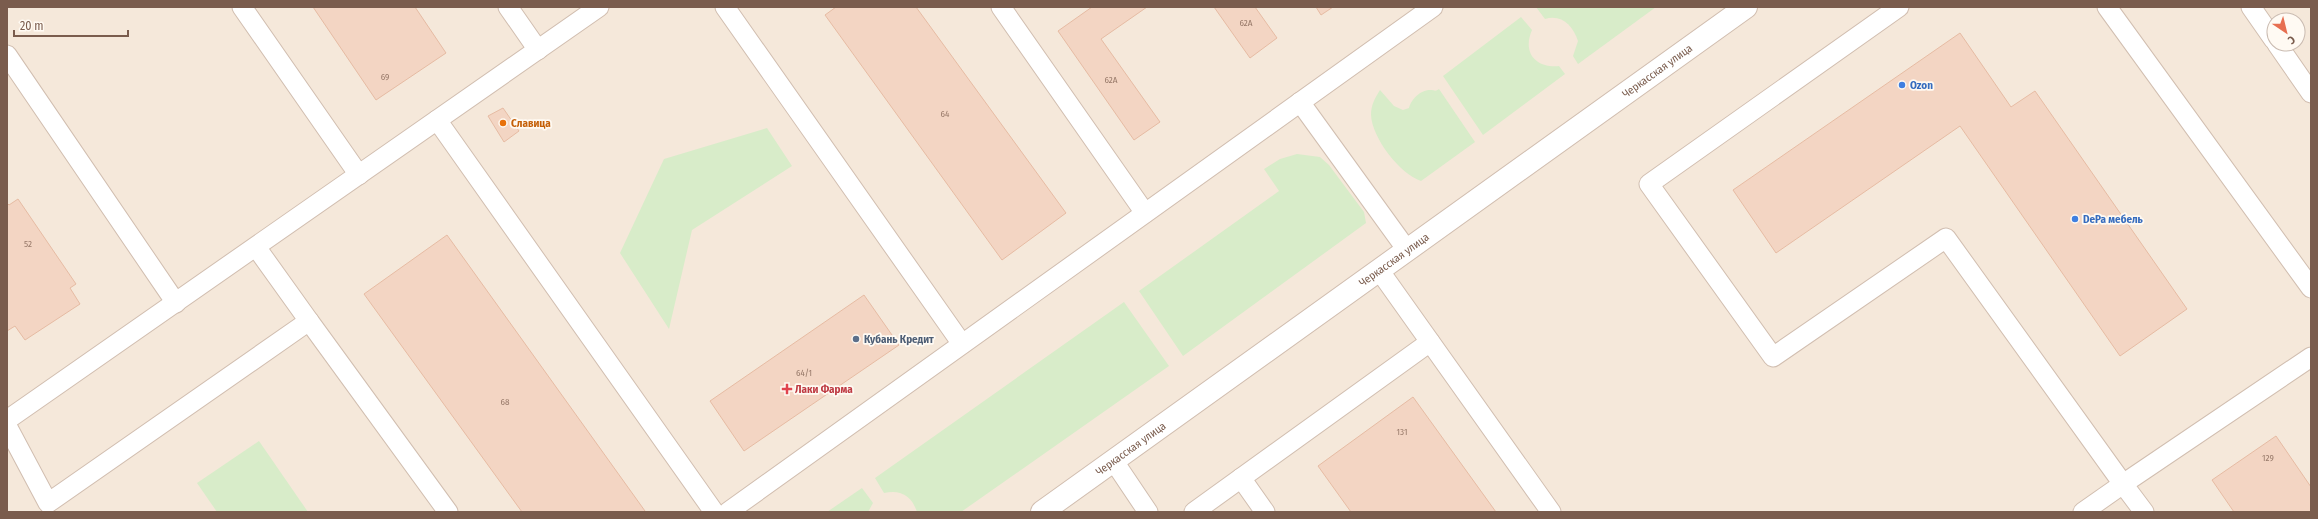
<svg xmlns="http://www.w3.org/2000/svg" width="2318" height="519" font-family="'Fira Sans Condensed',sans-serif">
	<rect width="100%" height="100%" fill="#fdf6ec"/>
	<path fill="#f5e8da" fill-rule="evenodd" d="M7,7h2304v505h-2304zM2274,20h24v24h-24z"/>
	<g fill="#d8ecc9">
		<path d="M1536,7h120l-78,57 -5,-8 5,-15c-5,-15 -16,-27 -33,-22z"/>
		<path d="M1521,17l11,13c-10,23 4,38 27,36l6,8 -82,61 -40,-59z"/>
		<path d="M1439,89l36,53 -54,39c-21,-7 -49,-43 -50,-66 0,-10 4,-17 9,-25l14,16 9,4 6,-2c2,-8 11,-18 21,-18 5,0 5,2 9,-1z"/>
		<polygon points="767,128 792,166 692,230 669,329 620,253 664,159"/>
		<polygon points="1297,154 1320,157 1329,165 1364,212 1366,223 1183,356 1139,291 1279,191 1264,169 1280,159"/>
		<path d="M1124,302l45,64 -208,146h-44c-5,-16 -16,-23 -33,-19l-9,-15z"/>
		<polygon points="259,441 308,512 217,512 197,483"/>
		<polygon points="862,488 873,503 868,512 827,512"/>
	</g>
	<g fill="#f3d5c3" stroke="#e6bba3">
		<polygon points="313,7 415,7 446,53 376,100"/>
		<polygon points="836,7 916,7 1066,213 1002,260 825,15"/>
		<polygon points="1092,7 1147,7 1101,39 1160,122 1134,140 1058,31"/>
		<polygon points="1214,7 1255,7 1277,38 1250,58"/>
		<polygon points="1316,7 1333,7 1321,15"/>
		<polygon points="1960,33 2011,107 2035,91 2187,309 2120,356 1960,126 1776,253 1733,190"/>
		<polygon points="503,108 519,131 504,142 488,116"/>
		<polygon points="18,199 76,284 70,288 80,304 25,340 15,326 7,331 7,203 9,205"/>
		<polygon points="447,235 645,511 643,512 522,512 364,294"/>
		<polygon points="864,295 899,345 744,451 710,401"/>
		<polygon points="1413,397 1496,512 1351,512 1318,466"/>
		<polygon points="2276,436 2311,487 2311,512 2234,512 2212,480"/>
	</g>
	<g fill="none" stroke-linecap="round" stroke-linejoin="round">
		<defs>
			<g id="service">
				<polyline points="242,7 359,175"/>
				<polyline points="508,7 538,50"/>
				<polyline points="725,7 962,344"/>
				<polyline points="1001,7 1145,213"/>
				<polyline points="1899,7 1649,184 1773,357 1946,238 2123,484 2083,512"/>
				<polyline points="2107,7 2311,288"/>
				<polyline points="2251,7 2274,40"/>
				<polyline points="2277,44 2311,93"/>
				<polyline points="7,55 176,303"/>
				<polyline points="1300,102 1407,250"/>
				<polyline points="437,120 714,512"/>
				<polyline points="256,247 309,321"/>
				<polyline points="1379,270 1551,512"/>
				<polyline points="7,420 599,7"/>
				<polyline points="7,426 48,503 309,321 448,512"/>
				<polyline points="1113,460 1148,512"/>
				<polyline points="1241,478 1265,512"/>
				<polyline points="728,512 1433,7"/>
				<polyline points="1194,512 1430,342"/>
				<polyline points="2144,512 2123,484 2311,357"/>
			</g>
			<g id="minor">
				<path id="s1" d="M1042,512l704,-505"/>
			</g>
		</defs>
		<use href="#service" stroke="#d1beb0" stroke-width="21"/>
		<use href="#minor" stroke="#d1beb0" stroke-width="24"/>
		<use href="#service" stroke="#fff" stroke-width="19"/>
		<use href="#minor" stroke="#fff" stroke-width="22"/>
	</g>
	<g fill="#3f7fe0" stroke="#fffaf3" stroke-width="1.5">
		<circle cx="1902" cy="85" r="4"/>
		<circle cx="2075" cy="219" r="4"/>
	</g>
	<circle fill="#e8710a" stroke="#fffaf3" stroke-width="1.5" cx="503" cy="123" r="4"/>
	<circle fill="#5c6f8a" stroke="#fffaf3" stroke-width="1.5" cx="856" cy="339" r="4"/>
	<path fill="#e0444e" stroke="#fffaf3" stroke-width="1.5" d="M785 383h4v4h4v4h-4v4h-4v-4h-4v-4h4z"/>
	<g text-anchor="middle" stroke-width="3.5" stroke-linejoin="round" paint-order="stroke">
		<g font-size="9" fill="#987a6a">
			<text x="1246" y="26">62А</text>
			<text x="385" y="80">69</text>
			<text x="1111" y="83">62А</text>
			<text x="945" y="117">64</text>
			<text x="28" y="247">52</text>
			<text x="804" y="376">64/1</text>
			<text x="505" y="405">68</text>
			<text x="1402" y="435">131</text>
			<text x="2268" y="461">129</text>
		</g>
		<g font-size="11" fill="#7a5c4d" stroke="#fffaf3">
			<text dy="4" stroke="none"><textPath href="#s1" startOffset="757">Черкасская улица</textPath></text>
			<text dy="4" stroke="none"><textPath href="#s1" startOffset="433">Черкасская улица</textPath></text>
			<text dy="4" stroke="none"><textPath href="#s1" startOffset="109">Черкасская улица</textPath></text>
		</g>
		<g font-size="11" font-weight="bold" fill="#366cbe" stroke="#fffaf3" text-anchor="start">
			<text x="1910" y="89">Ozon</text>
			<text x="2083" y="223">DePa мебель</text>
		</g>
		<g font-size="11" font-weight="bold" fill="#c56008" stroke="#fffaf3" text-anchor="start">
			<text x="511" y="127">Славица</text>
		</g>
		<g font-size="11" font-weight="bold" fill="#4e5e75" stroke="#fffaf3" text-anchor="start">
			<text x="864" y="343">Кубань Кредит</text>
		</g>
		<g font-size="11" font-weight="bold" fill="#be3a42" stroke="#fffaf3" text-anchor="start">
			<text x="795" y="393">Лаки Фарма</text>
		</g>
	</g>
	<rect width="2318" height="519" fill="none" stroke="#7a5c4d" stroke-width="16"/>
	<g transform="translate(2286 32) rotate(145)"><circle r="19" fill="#fffaf3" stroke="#cabbb1"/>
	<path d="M0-3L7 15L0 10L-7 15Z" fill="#e76f51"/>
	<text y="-6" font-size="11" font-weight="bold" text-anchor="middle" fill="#7a5c4d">С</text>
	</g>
	<path d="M14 30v6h114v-6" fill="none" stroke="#7a5c4d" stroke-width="2"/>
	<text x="20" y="30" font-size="12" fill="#7a5c4d" stroke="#fffaf3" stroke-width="3" paint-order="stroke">20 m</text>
</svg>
